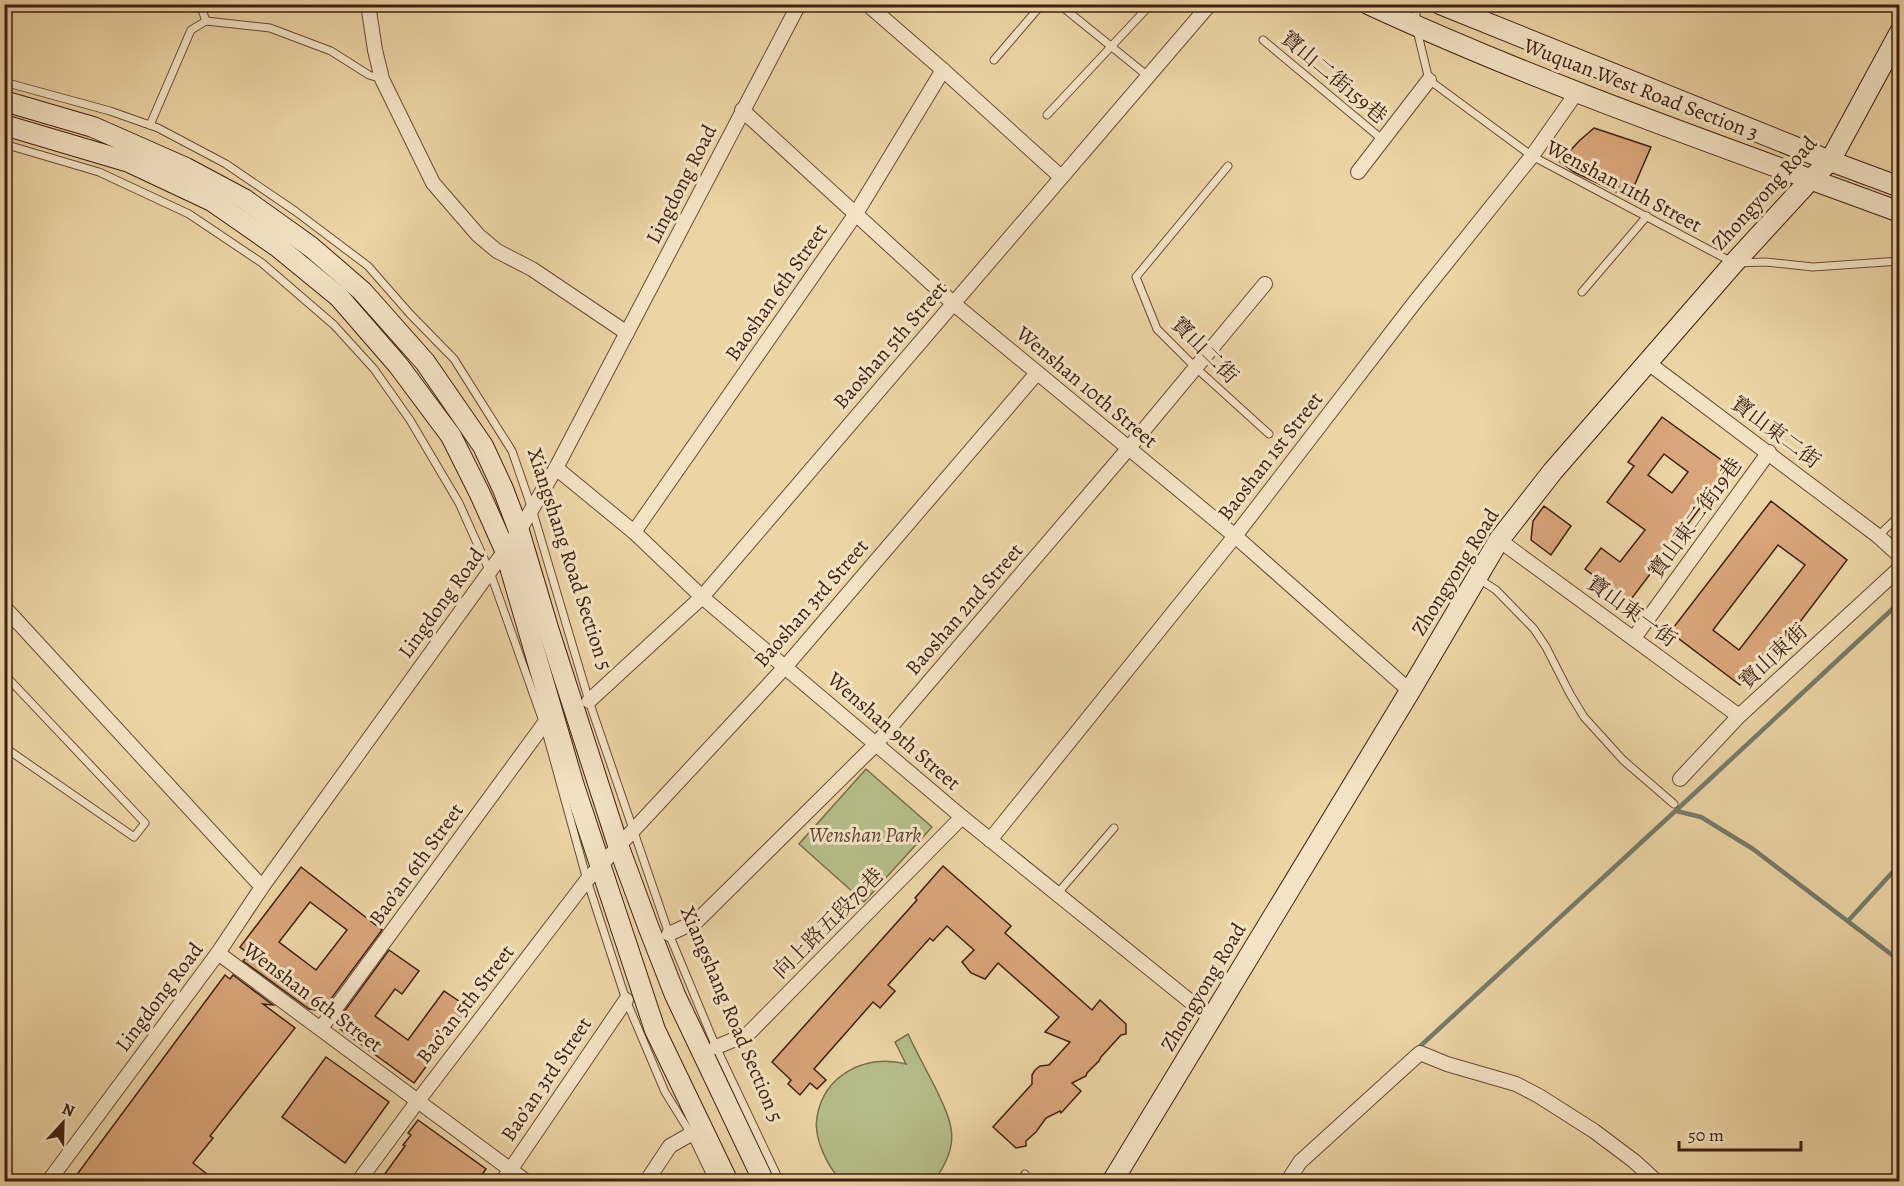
<svg xmlns="http://www.w3.org/2000/svg" width="1904" height="1186" font-family="Alegreya,'Noto Serif TC',serif">
	<rect width="100%" height="100%" fill="#ecd4a5"/>
	<filter id="stains"><feTurbulence type="fractalNoise" baseFrequency=".00333" numOctaves="4"/><feColorMatrix values="0 0 0 0 .2 0 0 0 0 .09 0 0 0 0 .02 0 0 0 .5 -.17"/></filter>
	<radialGradient id="worn" r=".72"><stop offset=".6" stop-color="#630" stop-opacity="0"/><stop offset="1" stop-color="#630" stop-opacity=".3"/></radialGradient>
	<g fill="#b5bd88" stroke="#7a6e4d" stroke-width="1.5">
		<polygon points="866,769 932,827 864,902 799,844"/>
		<path d="M908,1034c8,17 17,34 26,51 19,39 28,58 0,96h-93c-13,-15 -28,-42 -24,-64 7,-42 49,-64 89,-53l-11,-22z"/>
	</g>
	<g fill="none" stroke-linecap="round" stroke-linejoin="round">
		<g stroke="#757b6a" stroke-width="4.5">
			<polyline points="1676,811 1701,817 1753,849 1900,961"/>
			<polyline points="1848,921 1900,864"/>
			<polyline points="1415,1051 1697,791 1900,602"/>
		</g>
	</g>
	<g fill="#d9a57a" stroke="#3f1f12" stroke-width="1.5" fill-rule="evenodd">
		<polygon points="1594,128 1651,147 1629,198 1574,172 1560,162 1579,141"/>
		<path d="M1662,417l69,50 -102,135 -44,-33 16,-21 19,14 25,-32 -38,-28 27,-36 -6,-4zM1664,454l24,18 -16,21 -24,-18z"/>
		<path d="M1771,501l76,59 -76,100 -8,-6 -23,31 -70,-53zM1778,545l27,20 -66,85 -26,-20z"/>
		<polygon points="1544,506 1571,526 1551,555 1531,540 1533,521"/>
		<polygon points="943,866 1011,926 1005,933 1092,1010 1100,1000 1126,1024 1126,1034 1121,1035 1101,1057 1099,1061 1087,1073 1086,1076 1072,1083 1081,1091 1061,1113 1060,1111 1046,1118 1036,1132 1026,1141 1026,1146 1016,1148 993,1127 1032,1084 1032,1075 1035,1070 1040,1066 1049,1065 1070,1042 1045,1032 1059,1017 998,963 985,979 971,973 962,962 974,950 947,926 933,941 930,938 888,985 895,991 880,1008 873,1002 814,1069 826,1080 817,1089 810,1083 800,1095 788,1084 791,1080 772,1062 917,900 915,898"/>
		<path d="M301,867l81,63 -60,81 -13,-2 -66,-48 6,-7 -9,-7zM310,902l37,28 -31,40 -37,-28z"/>
		<polygon points="389,950 419,971 402,994 395,989 375,1016 408,1040 444,991 469,1008 414,1083 340,1029 338,1020"/>
		<polygon points="225,975 230,979 233,975 273,1005 263,1004 295,1028 210,1136 213,1138 193,1163 217,1182 90,1182 78,1173"/>
		<polygon points="326,1057 389,1102 345,1163 282,1117"/>
		<polygon points="418,1120 486,1169 477,1182 379,1182 405,1146 403,1145 411,1135 408,1133"/>
	</g>
	<g fill="none" stroke-linecap="round" stroke-linejoin="round">
		<defs>
			<g id="service">
				<polyline points="200,4 206,21"/>
				<polyline points="1416,4 1416,26 1429,80 1532,156 1734,263 1766,262 1813,267 1900,261"/>
				<polyline points="1060,5 1149,77"/>
				<polyline points="1263,40 1383,140"/>
				<polyline points="994,60 1042,4"/>
				<polyline points="4,82 110,111 158,128 226,164 295,211 368,266 410,314 454,359 512,451 532,509 589,701 669,934 716,1047 780,1182"/>
				<polyline points="1047,115 1151,4"/>
				<polyline points="150,125 191,30 206,21 270,28 331,51 369,75 382,79"/>
				<polyline points="4,144 99,172 189,214 262,263 334,325 374,369 410,420 459,503 490,572 544,724 587,880 626,1000 665,1092 691,1134 714,1182"/>
				<polyline points="1228,166 1136,277 1157,329 1195,367 1269,434"/>
				<polyline points="1582,292 1647,216"/>
				<polyline points="1878,536 1900,515"/>
				<polyline points="1479,579 1496,590 1534,629 1546,647 1570,694 1584,717 1623,760 1674,804"/>
				<polyline points="4,674 145,823 134,837 4,747"/>
				<polyline points="1057,894 1114,828"/>
				<polyline points="1020,1182 1025,1174"/>
			</g>
			<g id="minor">
				<polyline points="368,4 375,50 382,79 433,183 478,235 497,251 532,269 627,333"/>
				<polyline points="867,4 943,70 1061,177"/>
				<polyline points="742,110 954,304 1235,536 1410,691"/>
				<polyline points="1358,172 1429,80"/>
				<polyline points="1647,362 1878,536 1900,556"/>
				<polyline points="556,468 634,532 702,597 962,817 1212,1019"/>
				<polyline points="634,532 855,215 943,70"/>
				<polyline points="1499,540 1739,716"/>
				<polyline points="4,607 262,887"/>
				<polyline points="1634,638 1769,452"/>
				<polyline points="589,701 702,597 1210,4"/>
				<polyline points="1680,779 1739,716 1900,568"/>
				<polyline points="990,840 1235,536 1415,302 1532,156 1577,92"/>
				<polyline points="669,934 697,921 876,744 1128,449 1265,284"/>
				<polyline points="218,953 527,1182"/>
				<polyline points="321,1028 544,724"/>
				<polyline points="716,1047 748,1034 962,817"/>
				<polyline points="48,1182 218,953 262,887 519,531 556,468 799,4"/>
				<polyline points="358,1182 417,1102 587,880 786,666 1037,373"/>
				<polyline points="502,1182 626,1000"/>
				<polyline points="646,1182 670,1146 691,1134"/>
				<polyline points="1287,1182 1300,1162 1420,1053 1447,1064 1516,1084 1539,1096 1594,1131 1634,1161 1657,1182"/>
			</g>
			<g id="secondary">
				<path d="M1368,4c173,80 353,142 532,208"/>
				<polyline points="1440,4 1830,161 1900,187"/>
				<polyline points="4,101 93,127 186,168 244,199 311,247 362,291 425,362 483,446 503,489 519,531 548,628 618,845 648,926 675,995 764,1182"/>
				<polyline points="4,125 129,162 212,201 278,247 339,297 398,365 451,436 480,494 505,550 574,786 655,1030 728,1182"/>
				<polyline points="1112,1182 1410,691 1499,540 1553,471 1734,263 1811,179 1830,161 1900,32"/>
			</g>
		</defs>
		<use href="#service" stroke="#6a4c37" stroke-width="9"/>
		<use href="#minor" stroke="#6a4c37" stroke-width="16"/>
		<use href="#secondary" stroke="#3f1f12" stroke-width="22"/>
		<use href="#service" stroke="#f3e3c4" stroke-width="7"/>
		<use href="#minor" stroke="#f3e3c4" stroke-width="14"/>
		<use href="#secondary" stroke="#f3e3c4" stroke-width="20"/>
	</g>
	<g text-anchor="middle" stroke-width="6" stroke-linejoin="round" paint-order="stroke">
		<g font-size="21" fill="#3f1f12" stroke="#f3e3c4">
			<text transform="translate(1334 77) rotate(40)" y="7">寶山二街159巷</text>
			<text transform="translate(1641 89) rotate(21)" y="7">Wuquan West Road Section 3</text>
			<text transform="translate(681 184) rotate(-63)" y="7">Lingdong Road</text>
			<text transform="translate(1624 186) rotate(28)" y="7">Wenshan 11th Street</text>
			<text transform="translate(1764 193) rotate(-48)" y="7">Zhongyong Road</text>
			<text transform="translate(776 292) rotate(-55)" y="7">Baoshan 6th Street</text>
			<text transform="translate(890 345) rotate(-49)" y="7">Baoshan 5th Street</text>
			<text transform="translate(1205 350) rotate(45)" y="7">寶山二街</text>
			<text transform="translate(1087 387) rotate(40)" y="7">Wenshan 10th Street</text>
			<text transform="translate(1776 432) rotate(37)" y="7">寶山東二街</text>
			<text transform="translate(1270 456) rotate(-52)" y="7">Baoshan 1st Street</text>
			<text transform="translate(1695 518) rotate(-54)" y="7">寶山東二街19巷</text>
			<text transform="translate(570 559) rotate(72)" y="7">Xiangshang Road Section 5</text>
			<text transform="translate(1455 572) rotate(-58)" y="7">Zhongyong Road</text>
			<text transform="translate(441 603) rotate(-54)" y="7">Lingdong Road</text>
			<text transform="translate(811 603) rotate(-49)" y="7">Baoshan 3rd Street</text>
			<text transform="translate(964 609) rotate(-49)" y="7">Baoshan 2nd Street</text>
			<text transform="translate(1632 611) rotate(36)" y="7">寶山東一街</text>
			<text transform="translate(1773 656) rotate(-43)" y="7">寶山東街</text>
			<text transform="translate(894 731) rotate(41)" y="7">Wenshan 9th Street</text>
			<text transform="translate(416 864) rotate(-54)" y="7">Bao’an 6th Street</text>
			<text transform="translate(828 923) rotate(-45)" y="7">向上路五段70巷</text>
			<text transform="translate(1203 987) rotate(-59)" y="7">Zhongyong Road</text>
			<text transform="translate(159 997) rotate(-53)" y="7">Lingdong Road</text>
			<text transform="translate(313 997) rotate(37)" y="7">Wenshan 6th Street</text>
			<text transform="translate(465 1004) rotate(-52)" y="7">Bao’an 5th Street</text>
			<text transform="translate(732 1014) rotate(67)" y="7">Xiangshang Road Section 5</text>
			<text transform="translate(546 1079) rotate(-56)" y="7">Bao’an 3rd Street</text>
		</g>
		<g font-size="21" font-style="italic" fill="#5c4630" stroke="#f3e3c4">
			<text x="865" y="842">Wenshan Park</text>
		</g>
	</g>
	<rect width="1904" height="1186" fill="none" stroke="#ecd4a5" stroke-width="24"/>
	<rect x="6" y="6" width="1892" height="1174" fill="none" stroke="#3f1f12" stroke-width="3"/>
	<rect x="12" y="12" width="1880" height="1162" fill="none" stroke="#3f1f12" stroke-width="1.5"/>
	<g transform="translate(63 1123) rotate(22)" stroke="#f3e3c4" stroke-width="4.5" paint-order="stroke">
	<path d="M0-4.5L10 22L0 15L-10 22Z" fill="#3f1f12"/>
	<text y="-9" font-size="16" font-weight="bold" text-anchor="middle" fill="#3f1f12">N</text>
	</g>
	<path d="M1679 1141v9h122v-9" fill="none" stroke="#3f1f12" stroke-width="3"/>
	<text x="1688" y="1141" font-size="18" fill="#3f1f12" stroke="#f3e3c4" stroke-width="4.5" paint-order="stroke">50 m</text>
	<rect width="100%" height="100%" filter="url(#stains)"/>
	<rect width="100%" height="100%" fill="url(#worn)"/>
</svg>
